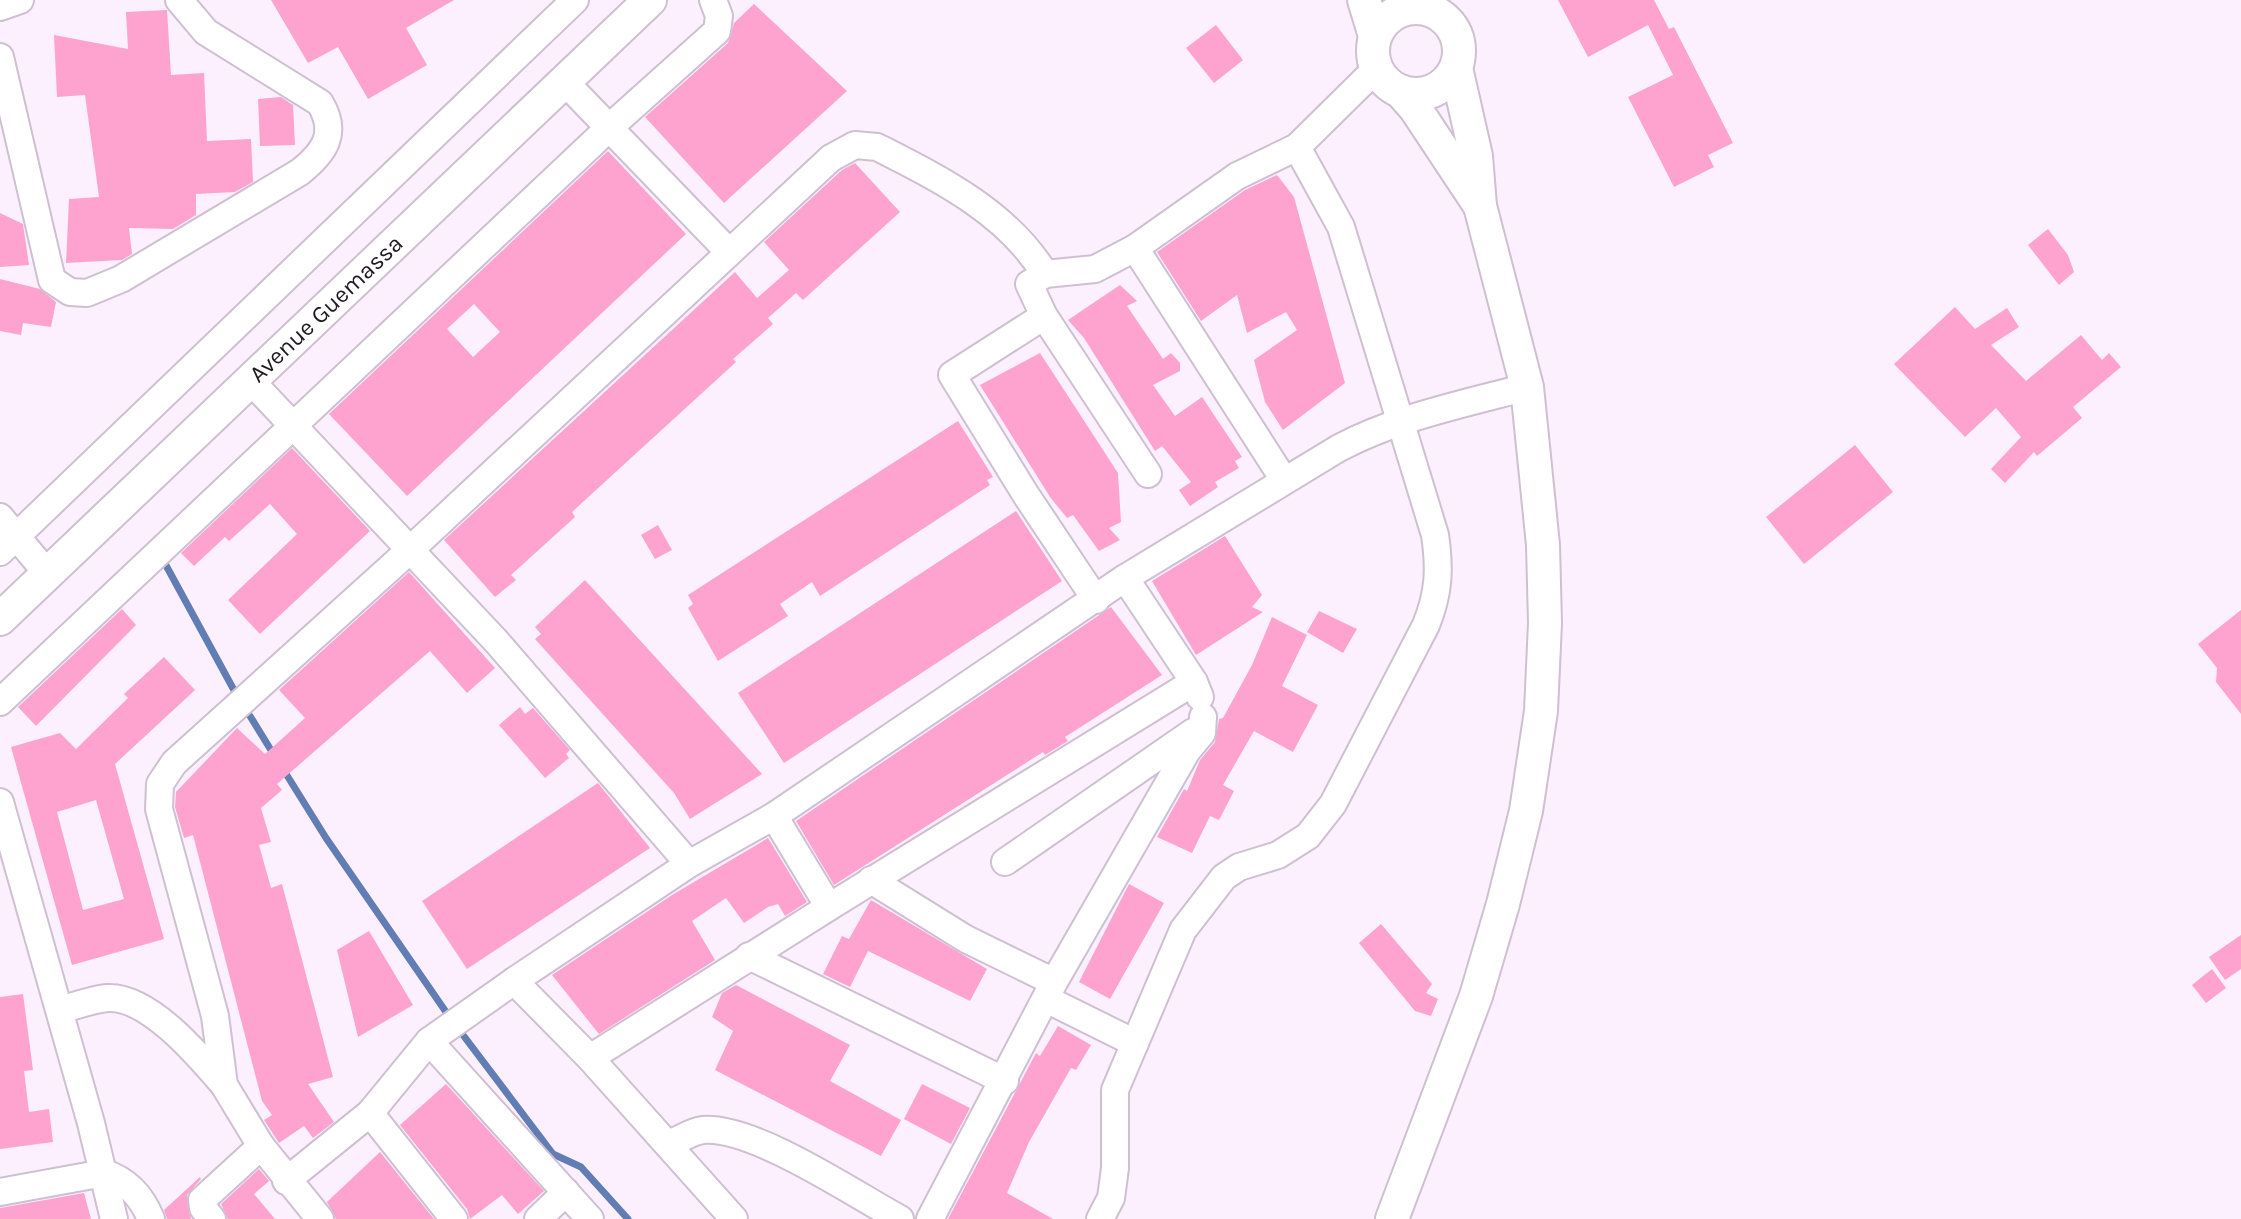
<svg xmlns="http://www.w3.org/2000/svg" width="2241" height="1219" font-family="Karla,sans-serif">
	<rect width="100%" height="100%" fill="#fcf0ff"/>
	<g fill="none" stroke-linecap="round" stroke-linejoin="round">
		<g stroke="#617db4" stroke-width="7">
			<polyline points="162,558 235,692"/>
			<polyline points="250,716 274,755"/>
			<polyline points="283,769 326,838 446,1012"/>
			<polyline points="463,1035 553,1154 581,1167 628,1219"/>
		</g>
	</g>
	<g fill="#fea3d0" fill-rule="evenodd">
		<polygon points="271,0 454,0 406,28 427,65 368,99 338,47 308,63"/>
		<polygon points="1558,0 1654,0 1669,29 1674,27 1733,143 1708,155 1714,167 1674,187 1628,97 1673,75 1648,25 1588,57"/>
		<polygon points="754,4 847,91 724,203 645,117 728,43 734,23"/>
		<polygon points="167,10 171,75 204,73 207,141 251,139 253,182 235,192 196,194 196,215 173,229 129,228 132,254 122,260 66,263 69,199 99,197 85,95 57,97 54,35 128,49 126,12"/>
		<polygon points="1216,25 1243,60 1214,83 1186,48"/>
		<polygon points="281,97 293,105 295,145 260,146 258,99"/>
		<path d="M608,151l78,83 -279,262 -78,-82zM474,304l26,28 -27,25 -26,-28z"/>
		<polygon points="855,163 900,212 803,300 796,293 768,318 773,324 733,359 736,362 572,512 575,517 511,575 516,580 495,597 444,540 735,272 757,298 789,270 764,242 842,170"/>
		<polygon points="1277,175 1294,197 1345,383 1283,430 1265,402 1254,360 1297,330 1286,312 1247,333 1237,295 1201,321 1157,252 1245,190"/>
		<polygon points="0,213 23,224 29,265 0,267"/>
		<polygon points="2048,229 2068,255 2074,272 2059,285 2028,245"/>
		<polygon points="0,279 40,289 56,302 51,327 23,323 21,335 0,331"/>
		<polygon points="1120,285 1137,301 1127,306 1163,359 1171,353 1180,363 1180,371 1153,385 1175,416 1202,397 1242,457 1235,461 1239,468 1215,482 1218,487 1190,506 1179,490 1191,482 1162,446 1155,451 1084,338 1068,320"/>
		<polygon points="1955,307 1975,329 2007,308 2019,327 1991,345 2026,381 2081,335 2102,360 2109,353 2121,367 2073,407 2082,418 2037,456 2034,452 2005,483 1991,469 2021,437 1996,408 1965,437 1894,364"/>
		<polygon points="1040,353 1118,473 1121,522 1109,528 1120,540 1099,551 1073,515 1067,518 1050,497 980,385"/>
		<polygon points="958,421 993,477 987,480 990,485 820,596 812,582 780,604 788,616 718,661 688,608 693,604 688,595"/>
		<polygon points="1855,445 1893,492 1804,564 1766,517"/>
		<polygon points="292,448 370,531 260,634 228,600 297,534 270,504 229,541 225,537 194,566 181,553"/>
		<polygon points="1016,511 1062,581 784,763 738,693"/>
		<polygon points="658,525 672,550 655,559 641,535"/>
		<polygon points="1225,536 1262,595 1252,607 1263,612 1196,655 1152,581"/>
		<polygon points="409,572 495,668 467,693 430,651 277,784 282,790 261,808 271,842 259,845 271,888 282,884 333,1077 308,1084 334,1122 313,1138 304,1126 279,1143 264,1120 272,1115 262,1101 193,835 184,838 175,807 176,792 237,728 265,754 305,718 279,690"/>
		<polygon points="585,580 762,774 690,819 674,793 535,639 541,634 535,627"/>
		<polygon points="1111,607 1162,675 1065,737 1068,741 1045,755 1043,752 834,885 796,821"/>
		<polygon points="122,609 136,625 36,726 18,707"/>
		<polygon points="2241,610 2241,714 2216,682 2217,668 2198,644"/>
		<polygon points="1319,611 1357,629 1343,653 1307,632"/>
		<polygon points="1272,617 1307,635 1282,686 1318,705 1293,752 1254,731 1223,785 1234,791 1219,820 1210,816 1192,853 1157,837 1184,789 1187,791 1200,760 1215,742 1219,719 1223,718 1252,665"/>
		<path d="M164,657l31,33 -80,74 49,175 -92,26 -61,-218 49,-14 16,16 52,-51 -4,-4zM96,800l28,99 -41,11 -26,-98z"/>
		<polygon points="520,707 525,714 533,708 570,750 566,754 569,758 545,778 499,725"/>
		<polygon points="598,783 650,848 467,969 422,901"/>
		<polygon points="768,838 807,902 785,916 778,904 768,907 744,923 726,898 692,921 715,960 599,1034 552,975 672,895"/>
		<polygon points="1129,884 1164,903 1110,999 1079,982"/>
		<polygon points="871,900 987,969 970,1001 868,951 850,987 823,974 842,936 849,939"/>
		<polygon points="1381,924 1432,984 1426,993 1438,999 1431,1016 1415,1011 1359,943"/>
		<polygon points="369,931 413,1005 358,1037 337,950"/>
		<polygon points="2241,935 2241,969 2225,980 2209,957"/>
		<polygon points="2212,969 2226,988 2206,1003 2192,985"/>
		<polygon points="736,985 850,1045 830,1081 901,1120 881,1156 715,1070 733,1031 712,1017 722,993"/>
		<polygon points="23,994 33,1070 24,1071 29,1112 49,1109 53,1142 0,1149 0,997"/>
		<polygon points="1058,1026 1091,1045 1076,1070 1071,1068 1029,1142 1007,1193 1053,1219 948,1219 1036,1053 1040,1056"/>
		<polygon points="446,1084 544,1191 518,1214 502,1195 470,1219 467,1209 400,1125"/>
		<polygon points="922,1084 970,1108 951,1144 904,1119"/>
		<polygon points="380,1152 434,1219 336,1219 327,1202"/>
		<polygon points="259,1169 269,1181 254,1194 275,1219 228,1219 221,1204"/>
		<polygon points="200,1177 201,1179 187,1195 191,1219 167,1219 164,1210"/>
		<polygon points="84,1193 91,1219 0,1219 0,1208"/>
	</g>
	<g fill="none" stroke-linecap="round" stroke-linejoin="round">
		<defs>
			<g id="minor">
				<polyline points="0,7 20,0"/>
				<path d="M0,57l52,223 18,12 17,1 34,-14 179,-107c25,-20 38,-39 20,-69l-114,-71 -27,-32"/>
				<polyline points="564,81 729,252"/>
				<polyline points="1135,248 1284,480"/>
				<polyline points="1045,274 1029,284 1044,316 1148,474"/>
				<polyline points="1044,316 952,375 1026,495 1096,600"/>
				<polyline points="249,379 496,641 689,864"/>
				<polyline points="0,517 47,573"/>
				<polyline points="0,552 575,0"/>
				<polyline points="1125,578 1194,682 1200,697"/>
				<polyline points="0,702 611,126 717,31 719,16 713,0"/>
				<polyline points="0,802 91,1123 114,1219"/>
				<polyline points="1005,862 1193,732"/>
				<polyline points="871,880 966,939 1054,982"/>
				<polyline points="829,907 1194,682"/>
				<polyline points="749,956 1005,1081"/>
				<polyline points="1046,999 1135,1043"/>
				<path d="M60,1010c15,-4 33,-11 48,-12 41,-2 92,59 116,87"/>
				<polyline points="429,1041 590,1219"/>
				<polyline points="590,1058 829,907 774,816"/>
				<polyline points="370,1113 429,1041 514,981"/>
				<path d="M669,1144c10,-4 23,-13 34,-14 51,-4 151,64 197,89"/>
				<polyline points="286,1181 370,1113 454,1219"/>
				<path d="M0,1192l104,-19c23,7 38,24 47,46"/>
				<polyline points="212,1219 203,1208 202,1200 261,1146"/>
				<path d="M320,1219l-59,-73 -37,-61 -9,-69 -56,-207 1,-25 14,-21 237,-214 420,-391 24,-13 22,2c63,32 130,65 168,127l50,-5 40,-21 102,-72 60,-29 79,-78"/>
				<polyline points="538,1219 566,1192"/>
				<path d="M734,1219l-144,-161 -76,-77 175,-117 85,-48 351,-238 214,-130c59,-31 124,-44 188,-61"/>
				<polyline points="930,1219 1054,982 1187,751 1202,733 1203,717"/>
				<path d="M1100,1219l11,-21 4,-30v-78l68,-160 41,-53 15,-10 39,-12 30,-19 25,-32 93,-179c13,-32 14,-56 9,-90l-94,-308 -44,-80"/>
			</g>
			<g id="major">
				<polyline points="1364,0 1375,36"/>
				<circle cx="1416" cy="51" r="43"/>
				<polyline points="1400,91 1415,108 1480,206"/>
				<path id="s1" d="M0,619l650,-619"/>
				<polyline points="1392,1219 1476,996 1503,904 1526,811 1541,711 1545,623 1543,545 1527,387 1480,206 1476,156 1456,68"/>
			</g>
		</defs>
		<use href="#minor" stroke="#cebfd1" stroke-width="30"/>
		<use href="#major" stroke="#cebfd1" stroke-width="36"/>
		<use href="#minor" stroke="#fff" stroke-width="26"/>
		<use href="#major" stroke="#fff" stroke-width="32"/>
	</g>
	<g text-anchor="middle" stroke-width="7" stroke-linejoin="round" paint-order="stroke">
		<g font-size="24" fill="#1f1a20" stroke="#fcf0ff">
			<text dy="8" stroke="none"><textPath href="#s1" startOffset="450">Avenue Guemassa</textPath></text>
		</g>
	</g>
</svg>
